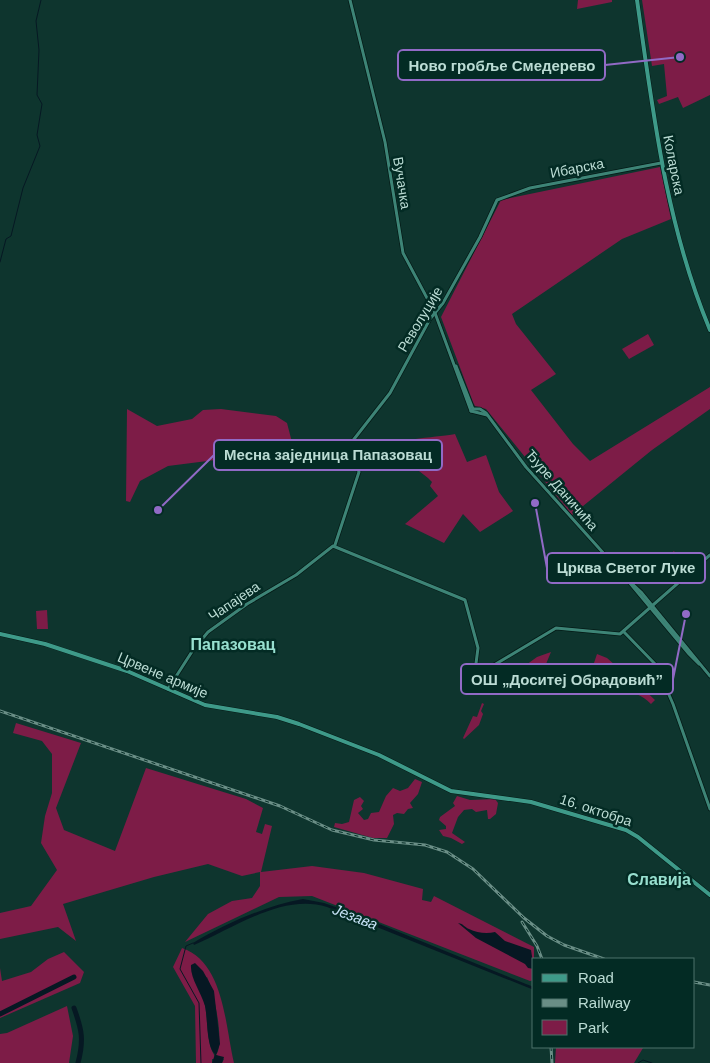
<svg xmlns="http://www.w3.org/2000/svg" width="710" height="1063" font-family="Helvetica,sans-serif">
	<rect width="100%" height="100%" fill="#0e352e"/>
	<g fill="#7d1c47">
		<polygon points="578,0 612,0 612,2 577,9"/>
		<polygon points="642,0 710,0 710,95 683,108 678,97 659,104 657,100 667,96 664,64 652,66"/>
		<polygon points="660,167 671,219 622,239 512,314 516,324 556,374 531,390 573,444 590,461 710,387 710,409 652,450 572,515 486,409 475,406 473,402 441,317 501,200"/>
		<polygon points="648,334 654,345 629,359 622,349"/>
		<polygon points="127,409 157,426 192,419 203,410 221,409 276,416 287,423 293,446 272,455 246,462 223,459 168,466 140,481 130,502 126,501"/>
		<path d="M455,434l12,28 19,-7 13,37 14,19 -33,21 -17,-18 -19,29 -39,-19 33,-28 -8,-10 2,-4 -4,-4 -36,-28 -4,-7c4,-2 57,-7 67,-9z"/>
		<polygon points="674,551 682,564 667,578 661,571 673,560 669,562 665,558"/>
		<polygon points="47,610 48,629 37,629 36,611"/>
		<path d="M551,652l-5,12c-8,2 -11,6 -17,10 -13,8 -19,1 -29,15l-3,-3 40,-29z"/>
		<path d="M597,654l10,4 17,15 3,7 13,6 15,14 -4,4c-9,-10 -20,-11 -31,-18 -10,-8 -13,-19 -26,-23z"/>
		<polygon points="482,703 484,704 481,711 483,714 479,725 464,739 463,738 473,716 477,717"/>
		<polygon points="16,723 81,743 56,808 64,830 115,851 146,768 246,799 263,808 256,832 262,834 265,824 272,826 261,872 312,866 364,873 423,889 422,900 431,902 434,896 534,947 534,980 530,981 312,896 279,897 185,942 208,914 232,901 252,898 260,886 260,872 242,876 208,864 154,877 63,904 76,941 58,927 0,939 0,913 31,906 57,870 41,843 45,816 52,793 52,754 42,741 13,733"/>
		<polygon points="415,779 422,782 418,794 410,803 413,808 408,809 404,814 397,813 393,815 394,824 387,838 373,838 334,827 335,823 342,824 349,822 354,800 360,797 364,801 361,806 363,809 358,813 364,820 368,819 371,813 379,812 386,796 393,788 400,791 408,788"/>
		<polygon points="457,796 470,800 495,799 498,803 496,814 490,819 488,819 487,810 476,812 472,809 464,810 458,817 452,833 465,842 462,844 451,838 443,836 439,830 446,829 446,826 439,820 440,817 455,806 453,803"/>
		<path d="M182,948c42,14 43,77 52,115h-12l2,-4 -8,-4c9,-12 -2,-63 -9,-78l-10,6c12,19 8,41 13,62 1,6 5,9 5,14h-3v4h-16l-1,-57 -22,-39z"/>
		<polygon points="64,952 84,972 80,983 0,1018 0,968 2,981 31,972 48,959"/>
		<polygon points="67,1006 73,1036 69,1063 0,1063 0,1034 7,1033"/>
		<polygon points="556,1047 642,1047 643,1048 634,1063 555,1063"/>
	</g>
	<g fill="#061823">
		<path d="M303,899l21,4 26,9 176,72 8,3v3l-207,-83c-44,-14 -93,21 -133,38l-1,-2c34,-20 72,-37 110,-44z"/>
		<path d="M458,923c6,1 6,4 11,6 8,4 18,5 26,3l10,9 26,9 3,19 -6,-1 -3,-4 -49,-26z"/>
		<path d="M195,963l8,8 11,20 6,53 -4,11 8,2 -2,6h-10l3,-9c-9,-8 -7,-35 -10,-48 -4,-14 -15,-28 -14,-41z"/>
	</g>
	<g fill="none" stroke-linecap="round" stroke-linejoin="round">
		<g stroke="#061823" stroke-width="1">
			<polyline points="0,262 6,239 11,236 23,188 40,146 37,135 42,104 37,95 39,50 36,21 41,0"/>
			<polyline points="193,943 186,946 180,969 199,1003 201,1063"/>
			<polyline points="638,1063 643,1060 652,1063"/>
		</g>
		<g stroke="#061823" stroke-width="5">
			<path d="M74,1008c8,22 10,32 4,55"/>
			<polyline points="0,1014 74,977"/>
		</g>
		<defs>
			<g id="minor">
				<polyline points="350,0 385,142 403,253 435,313 471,411"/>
				<polyline points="456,366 473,409"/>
				<polyline points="473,409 480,409 486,413 526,467 624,576 689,654 699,664"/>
				<polyline points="471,411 487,415"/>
				<polyline points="335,545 359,472 351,443 390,393 430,319 443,303 480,237 497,200 530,188 661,163"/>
				<polyline points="626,578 641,592 710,676"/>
				<polyline points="624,632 656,665 673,704 710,809"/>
				<polyline points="168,689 193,650 208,632 247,604 296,575 333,546 465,600 478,648 475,671 479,674 556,628 620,634 710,555"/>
			</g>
			<g id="major">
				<path d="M637,0c16,112 29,225 73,330"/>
				<polyline points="0,634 45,644 127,671 205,705 277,717 299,724 379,755 451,791 531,802 626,830 638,837 710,895"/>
			</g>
		</defs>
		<use href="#minor" stroke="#041a16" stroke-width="4.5"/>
		<use href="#major" stroke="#041a16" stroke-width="5"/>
		<use href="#minor" stroke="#3d8476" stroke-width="3"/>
		<use href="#major" stroke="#3e9a89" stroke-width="4"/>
		<defs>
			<g id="rail">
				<polyline points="0,711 280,806 332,830 374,840 425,845 447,852 473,869 524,918 547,936 564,945 604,959"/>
				<polyline points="522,922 537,946 542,959"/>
				<polyline points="694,982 710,985"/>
				<polyline points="551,1047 552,1063"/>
			</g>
		</defs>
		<use href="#rail" stroke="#6a8e86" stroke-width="3"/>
		<use href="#rail" stroke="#032b24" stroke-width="1" stroke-dasharray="4" stroke-linecap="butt"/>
	</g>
	<g text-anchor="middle" stroke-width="5" stroke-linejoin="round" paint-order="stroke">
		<g font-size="14" fill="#bbdcd4" stroke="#032b24">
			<text transform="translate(674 165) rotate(79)" y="5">Коларска</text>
			<text transform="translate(577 168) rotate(-11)" y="5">Ибарска</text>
			<text transform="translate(402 183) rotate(81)" y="5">Вучачка</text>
			<text transform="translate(420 319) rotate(-59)" y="5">Револуције</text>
			<text transform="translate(562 490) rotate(49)" y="5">Ђуре Даничића</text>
			<text transform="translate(234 601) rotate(-34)" y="5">Чапајева</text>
			<text transform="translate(163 675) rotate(23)" y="5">Црвене армије</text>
			<text transform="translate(596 810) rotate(18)" y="5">16. октобра</text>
		</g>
		<g font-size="15" font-style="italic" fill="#c6e2f6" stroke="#032b24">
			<text transform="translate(355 917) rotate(21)" y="5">Језава</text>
		</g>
		<g font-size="16" font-weight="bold" fill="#98e0d0" stroke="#032b24">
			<text x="233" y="650">Папазовац</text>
			<text x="659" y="885">Славија</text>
		</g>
	</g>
	<path fill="none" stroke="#916ac6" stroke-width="2" d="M680 57L605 65M158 510L214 455M535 503L547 568M686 614L673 679"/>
	<g fill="#916ac6" stroke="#032b24" stroke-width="2">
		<circle cx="680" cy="57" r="5"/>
		<circle cx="158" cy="510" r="5"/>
		<circle cx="535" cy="503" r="5"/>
		<circle cx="686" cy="614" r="5"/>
	</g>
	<g fill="#032b24" stroke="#916ac6" stroke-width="2">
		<rect x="398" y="50" width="207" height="30" rx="5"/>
		<rect x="214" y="440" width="228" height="30" rx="5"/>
		<rect x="547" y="553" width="158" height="30" rx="5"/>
		<rect x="461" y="664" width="212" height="30" rx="5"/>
	</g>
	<g font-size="15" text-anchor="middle" font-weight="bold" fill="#bbdcd4">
		<text x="502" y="71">Ново гробље Смедерево</text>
		<text x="328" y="460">Месна заједница Папазовац</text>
		<text x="626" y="573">Црква Светог Луке</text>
		<text x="567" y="685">ОШ „Доситеј Обрадовић”</text>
	</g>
	<rect x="532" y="958" width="162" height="90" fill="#032b24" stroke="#4d726a"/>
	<rect x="542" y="974" width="25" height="8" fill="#3e9a89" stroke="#4d726a"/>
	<text x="578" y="983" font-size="15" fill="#bbdcd4">Road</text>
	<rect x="542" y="999" width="25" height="8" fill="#6a8e86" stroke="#4d726a"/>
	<text x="578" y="1008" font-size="15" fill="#bbdcd4">Railway</text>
	<rect x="542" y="1020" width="25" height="15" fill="#7d1c47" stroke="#4d726a"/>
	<text x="578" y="1033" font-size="15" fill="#bbdcd4">Park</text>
</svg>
